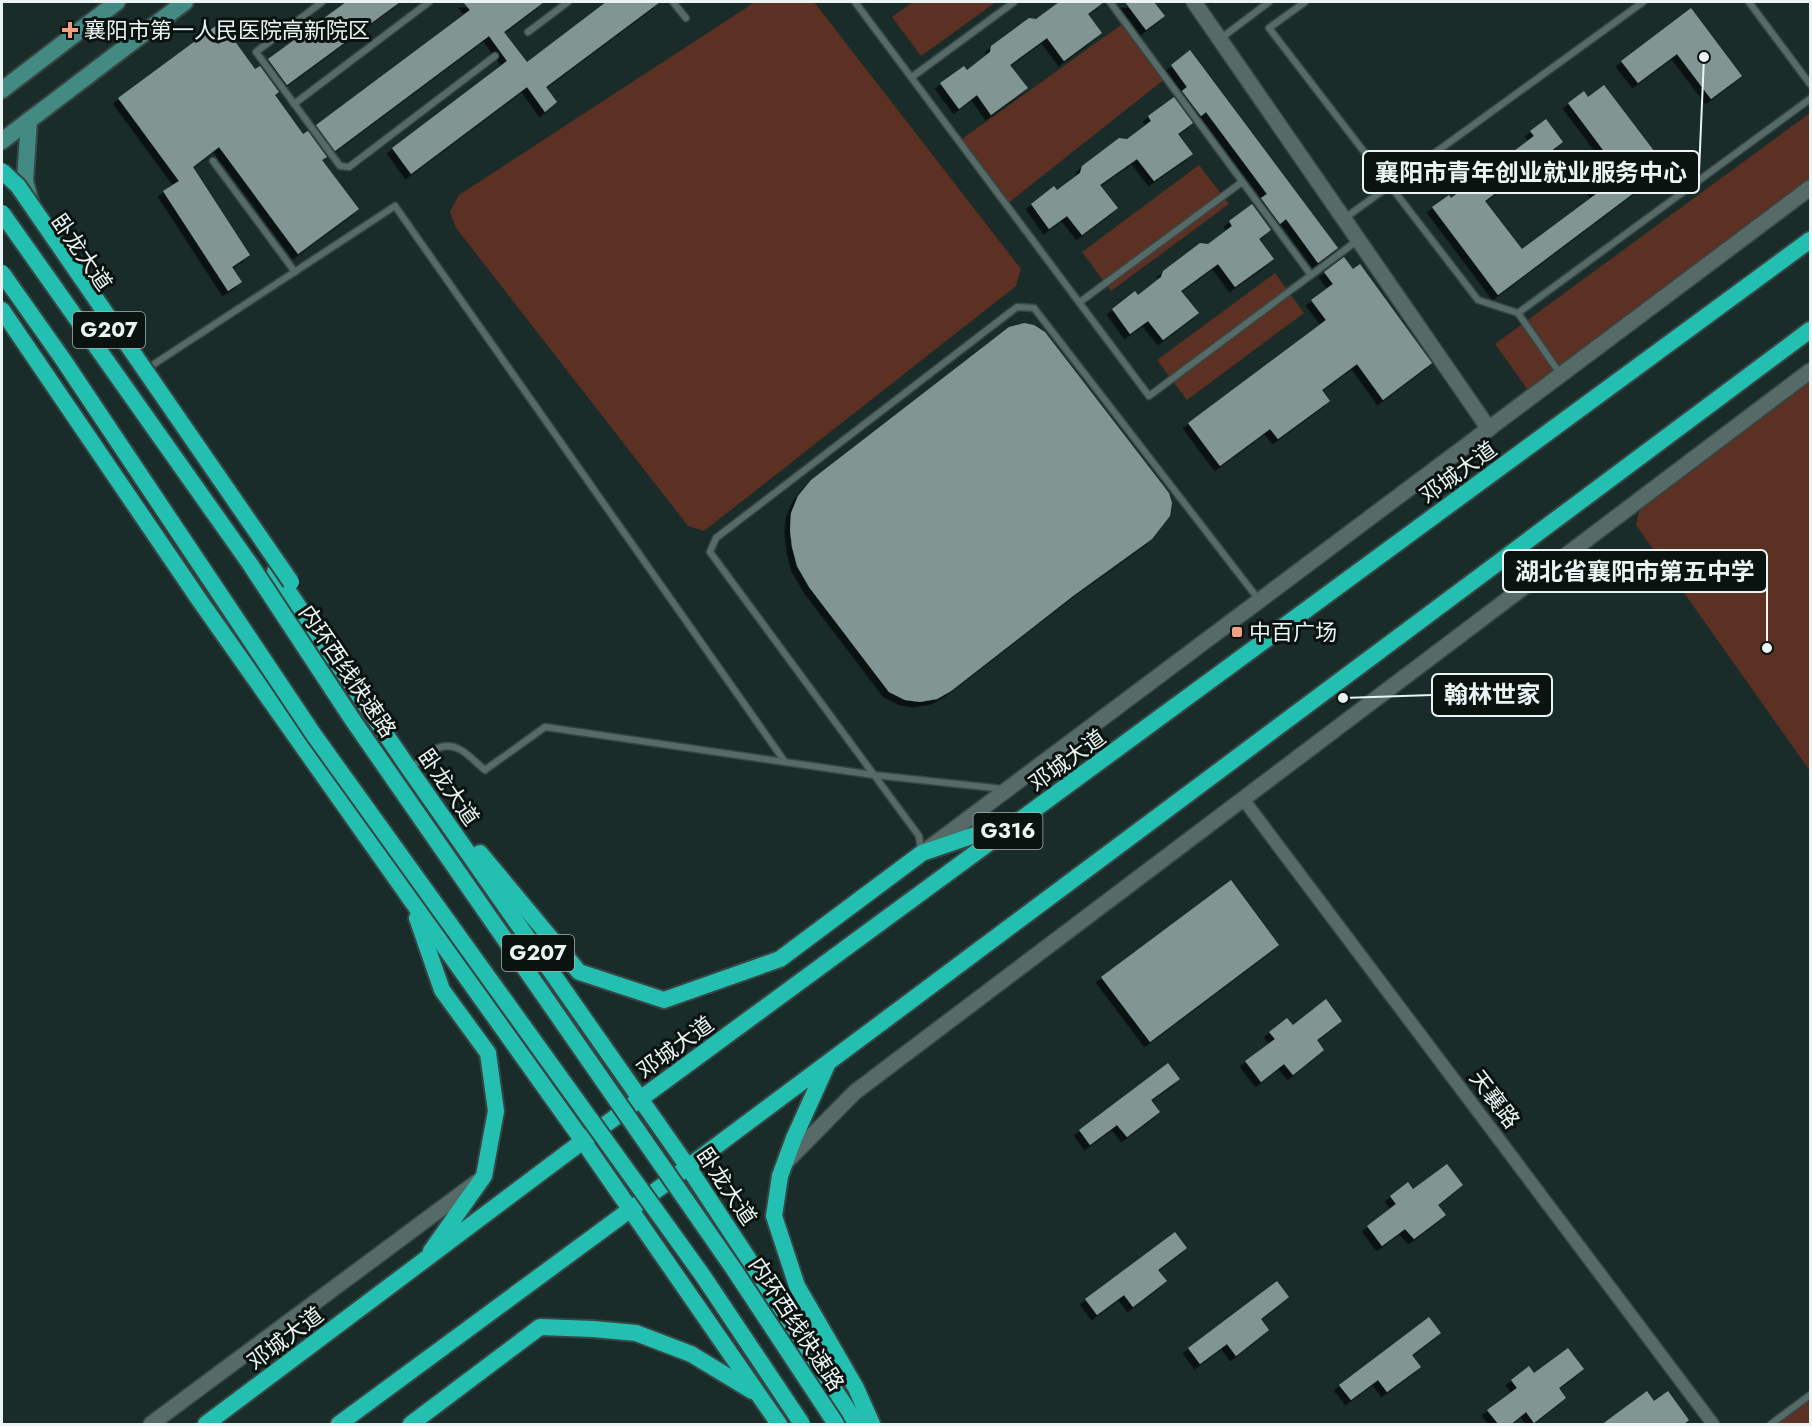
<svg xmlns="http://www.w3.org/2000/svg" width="1812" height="1426" font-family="Jost,'Noto Sans SC',sans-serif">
	<defs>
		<filter id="shadow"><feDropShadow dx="-5.5" dy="5.5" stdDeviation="0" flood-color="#0009"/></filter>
	</defs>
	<rect width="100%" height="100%" fill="#1a2c29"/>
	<g fill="#5c3022">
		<polygon points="755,2 814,2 1021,269 1016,286 704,531 688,526 456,228 450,212 459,195"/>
		<polygon points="913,2 996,2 921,56 892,17"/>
		<polygon points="1125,22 1166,78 1007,204 959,141"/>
		<polygon points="1810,113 1810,188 1533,397 1495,344"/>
		<polygon points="1199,165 1229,204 1111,291 1082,252"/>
		<polygon points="1275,273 1304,313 1187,400 1157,360"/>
		<polygon points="1810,381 1810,771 1636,525 1639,511"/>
		<polygon points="1810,1395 1810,1424 1771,1424"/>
	</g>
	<g fill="#819692" filter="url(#shadow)">
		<polygon points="346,2 400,2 287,85 268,59"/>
		<polygon points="463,2 544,2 504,32 527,62 606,2 660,2 546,87 557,102 545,112 527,87 411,174 392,148 507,61 489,36 335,151 316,125 470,10"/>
		<polygon points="1059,2 1104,2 1088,14 1102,33 1064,61 1047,38 1010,65 1028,88 991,115 977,95 959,109 940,83 964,66 967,70 990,52 991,46 1029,18 1036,19"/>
		<polygon points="1125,2 1154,2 1165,16 1146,30"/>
		<polygon points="1691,8 1742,76 1711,99 1677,54 1638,83 1621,61"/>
		<polygon points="221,22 255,69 260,66 279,92 275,95 303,134 308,131 327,157 322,160 359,209 298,254 219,147 193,167 250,255 232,267 242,282 228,291 163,191 179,181 118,98"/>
		<polygon points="1190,50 1338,248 1318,263 1286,219 1280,224 1261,198 1267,194 1206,112 1201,116 1182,91 1187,87 1171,65"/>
		<polygon points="1604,85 1667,168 1498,295 1432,207 1449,195 1451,198 1534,136 1530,131 1546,119 1563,142 1485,201 1522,249 1596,194 1593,189 1618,170 1568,103 1584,91 1588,97"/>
		<polygon points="1174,97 1193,123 1178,134 1193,154 1154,181 1137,159 1100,185 1118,208 1082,235 1067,216 1049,229 1031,204 1054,186 1057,190 1080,173 1082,166 1119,138 1127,139 1151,121 1148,116"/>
		<polygon points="1252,204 1271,230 1259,239 1274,259 1235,287 1218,264 1181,291 1199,313 1163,340 1148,321 1130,334 1112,309 1135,291 1138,295 1161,277 1163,271 1200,243 1208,244 1232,226 1229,221"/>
		<polygon points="1344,257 1353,269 1360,264 1432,363 1383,400 1357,364 1322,390 1330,401 1278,439 1270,429 1220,466 1188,423 1326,320 1311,300 1333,284 1324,272"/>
		<polygon points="1024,323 1034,325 1045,332 1169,493 1172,503 1170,516 1152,539 1073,596 951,691 937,699 920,702 905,700 889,692 809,587 797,566 792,547 790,530 791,513 798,496 811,480 1009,327"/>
		<polygon points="1231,880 1279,945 1150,1042 1101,977"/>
		<polygon points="1326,999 1342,1021 1317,1040 1324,1050 1293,1075 1284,1064 1261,1082 1245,1061 1275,1039 1269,1032 1287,1018 1293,1025"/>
		<polygon points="1168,1063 1180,1079 1151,1100 1160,1112 1127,1137 1117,1125 1090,1145 1079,1130"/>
		<polygon points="1447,1164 1463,1185 1438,1205 1446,1215 1414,1239 1405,1229 1382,1246 1367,1226 1396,1204 1390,1196 1408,1182 1413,1189"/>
		<polygon points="1175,1232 1187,1248 1158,1270 1167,1281 1133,1307 1124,1295 1097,1315 1085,1299"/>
		<polygon points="1277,1281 1289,1297 1261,1319 1269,1330 1236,1356 1227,1344 1200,1364 1188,1348"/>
		<polygon points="1429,1317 1441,1333 1412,1355 1421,1367 1387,1392 1378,1380 1351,1400 1339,1385"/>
		<polygon points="1568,1348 1584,1369 1559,1388 1566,1398 1534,1423 1526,1412 1510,1425 1499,1425 1487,1410 1517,1388 1511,1380 1529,1366 1534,1373"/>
		<polygon points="1647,1391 1654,1401 1668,1391 1689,1420 1683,1425 1601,1425"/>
	</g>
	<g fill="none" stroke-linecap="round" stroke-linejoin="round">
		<defs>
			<g id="service">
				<polyline points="322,2 256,52 340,166 349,167 495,56"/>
				<polyline points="673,2 686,18"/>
				<polyline points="855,2 1149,396 1358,240"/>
				<polyline points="1110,2 1311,275"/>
				<polyline points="1305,2 1269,28 1478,300 1518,313 1810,99"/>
				<polyline points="1749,2 1810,84"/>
				<polyline points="528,32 568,2"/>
				<polyline points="1220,39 1269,2"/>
				<polyline points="912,77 1014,2"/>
				<polyline points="294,104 429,2"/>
				<polyline points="213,161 295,272"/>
				<polyline points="1345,218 1643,2"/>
				<polyline points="1080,302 1242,182"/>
				<polyline points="1518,313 1561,375"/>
				<polyline points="145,370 395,206 785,762"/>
				<path d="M410,770c12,-13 30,-31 49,-21 9,4 18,15 26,21l60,-43 329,48 130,14"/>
				<polyline points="921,850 919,836 710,552 716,538 1017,307 1034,308 1259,600"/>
				<polyline points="1771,1424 1810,1395"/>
			</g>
			<polyline id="minor" points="1243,799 1713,1424"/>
			<g id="tertiary">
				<polyline points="1194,2 1489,429"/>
				<polyline points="929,848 1810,188"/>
				<polyline points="785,1163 855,1092 1810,371"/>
				<polyline points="151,1424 477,1182"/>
			</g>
			<g id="secondary">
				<polyline points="2,90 117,2"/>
				<polyline points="29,120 25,181 31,204"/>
				<polyline points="2,141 185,2"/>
			</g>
			<g id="trunk">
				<polyline points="2,310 200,601 411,900 583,1141 779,1424"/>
				<polyline points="275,572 410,770 688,1167 857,1424"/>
				<polyline points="480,853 579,972 664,1000 780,959 922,853 1010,823"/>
				<polyline points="417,918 442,990 488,1053 496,1111 484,1176 431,1251"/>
				<polyline points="827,1065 794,1138 780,1176 774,1216 797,1286 856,1388 872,1424"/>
				<polyline points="206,1424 583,1141 1810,240"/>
				<polyline points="339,1424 688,1167 1810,330"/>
				<polyline points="411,1424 540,1327 593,1329 636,1333 691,1354 752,1391"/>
			</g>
		</defs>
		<use href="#service" stroke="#374644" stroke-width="9"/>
		<use href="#minor" stroke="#374644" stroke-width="15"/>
		<use href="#tertiary" stroke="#374644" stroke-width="18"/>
		<use href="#secondary" stroke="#374644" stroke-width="20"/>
		<use href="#trunk" stroke="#374644" stroke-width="20"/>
		<use href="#service" stroke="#566a67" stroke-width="6"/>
		<use href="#minor" stroke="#566a67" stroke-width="12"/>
		<use href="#tertiary" stroke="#566a67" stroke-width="15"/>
		<use href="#secondary" stroke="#438a83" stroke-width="16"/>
		<use href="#trunk" stroke="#23c0b2" stroke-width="16"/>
		<defs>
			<g id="trunk-bridge">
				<polyline points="2,171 18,186 291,582"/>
				<polyline points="2,213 250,564 354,722 733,1268 836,1424"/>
				<polyline points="2,273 62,358 314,735 703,1276 802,1424"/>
			</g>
		</defs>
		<use href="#trunk-bridge" stroke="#374644" stroke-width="20" stroke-linecap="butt"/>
		<use href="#trunk-bridge" stroke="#23c0b2" stroke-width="16"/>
	</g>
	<g fill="#f39f84" stroke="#0b1311" stroke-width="2">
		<path d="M67 21h6v6h6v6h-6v6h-6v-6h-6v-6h6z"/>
		<rect x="1231" y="626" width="12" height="12" rx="3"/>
	</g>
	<g text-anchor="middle" stroke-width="6" stroke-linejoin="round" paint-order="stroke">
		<g fill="#0b1311" stroke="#a7b1af" stroke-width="1.5">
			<rect x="73" y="312" width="72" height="36" rx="4.5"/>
			<rect x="973.5" y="813" width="69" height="36" rx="4.5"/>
			<rect x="502" y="935" width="72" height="36" rx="4.5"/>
		</g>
		<g font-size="21" font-weight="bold" fill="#eaf5f3">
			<text x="109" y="337">G207</text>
			<text x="1008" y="838">G316</text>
			<text x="538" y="960">G207</text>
		</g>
		<g font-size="22" fill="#eaf5f3" stroke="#0b1311" text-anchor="start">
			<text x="84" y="38">襄阳市第一人民医院高新院区</text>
			<text x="1249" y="640">中百广场</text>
		</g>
		<g font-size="22" fill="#eaf5f3" stroke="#0b1311">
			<text transform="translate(82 252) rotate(55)" y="8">卧龙大道</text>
			<text transform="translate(1458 472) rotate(-36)" y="8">邓城大道</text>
			<text transform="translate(348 671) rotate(56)" y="8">内环西线快速路</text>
			<text transform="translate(1067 760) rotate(-36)" y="8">邓城大道</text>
			<text transform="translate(449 787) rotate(55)" y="8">卧龙大道</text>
			<text transform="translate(675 1047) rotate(-36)" y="8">邓城大道</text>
			<text transform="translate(1495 1099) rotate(53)" y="8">天襄路</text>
			<text transform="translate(727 1186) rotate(56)" y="8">卧龙大道</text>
			<text transform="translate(797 1324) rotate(57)" y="8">内环西线快速路</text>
			<text transform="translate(285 1338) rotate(-37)" y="8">邓城大道</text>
		</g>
	</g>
	<path fill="none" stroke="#eaf5f3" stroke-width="2" d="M1704 57L1699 172M1767 648L1767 571M1343 698L1432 695"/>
	<g fill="#eaf5f3" stroke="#0b1311" stroke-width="2">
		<circle cx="1704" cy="57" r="6"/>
		<circle cx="1767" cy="648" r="6"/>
		<circle cx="1343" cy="698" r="6"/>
	</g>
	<g fill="#0b1311" stroke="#eaf5f3" stroke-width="2">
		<rect x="1363" y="151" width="336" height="42" rx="6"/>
		<rect x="1503" y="550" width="264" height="42" rx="6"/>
		<rect x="1432" y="674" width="120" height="42" rx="6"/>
	</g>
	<g font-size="24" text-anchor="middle" font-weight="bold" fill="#eaf5f3">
		<text x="1531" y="181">襄阳市青年创业就业服务中心</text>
		<text x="1635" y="580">湖北省襄阳市第五中学</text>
		<text x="1492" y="703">翰林世家</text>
	</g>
	<rect width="1812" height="1426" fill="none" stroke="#eaf5f3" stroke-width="6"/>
</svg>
